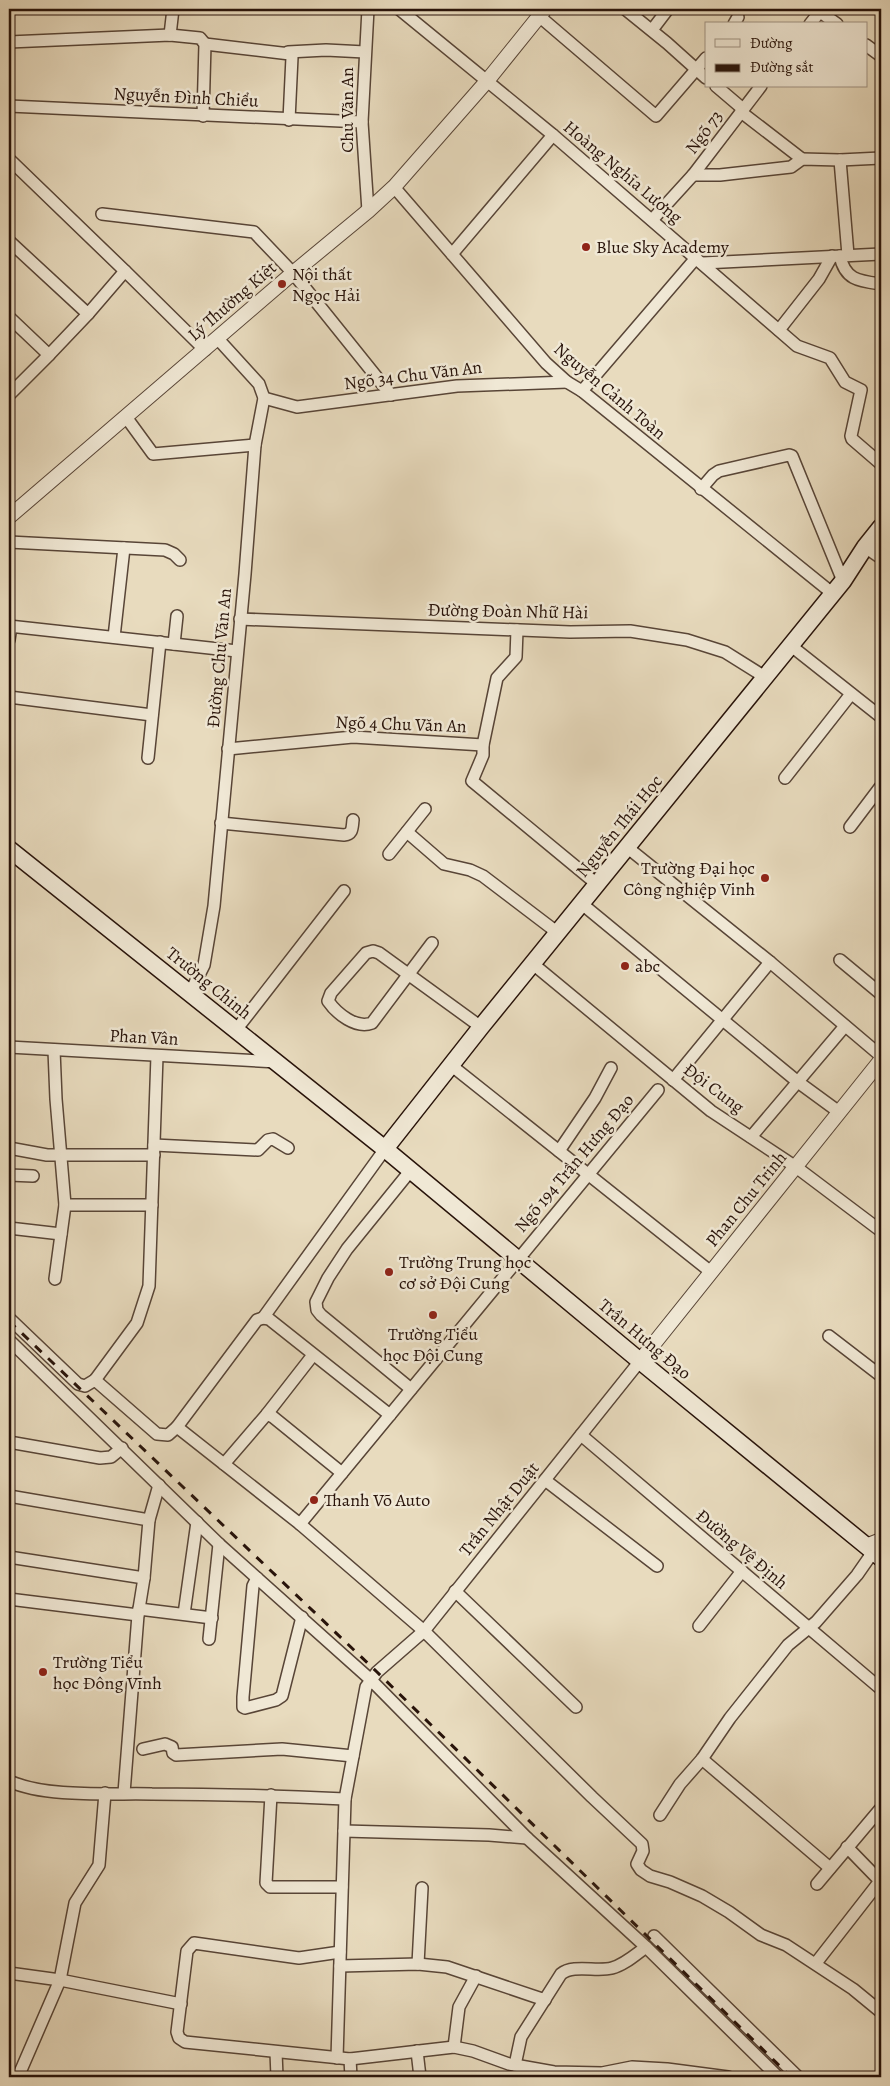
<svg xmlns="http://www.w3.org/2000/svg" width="890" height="2086" font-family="Alegreya,serif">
	<rect width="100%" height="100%" fill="#e8dbbe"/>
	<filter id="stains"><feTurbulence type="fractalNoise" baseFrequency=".004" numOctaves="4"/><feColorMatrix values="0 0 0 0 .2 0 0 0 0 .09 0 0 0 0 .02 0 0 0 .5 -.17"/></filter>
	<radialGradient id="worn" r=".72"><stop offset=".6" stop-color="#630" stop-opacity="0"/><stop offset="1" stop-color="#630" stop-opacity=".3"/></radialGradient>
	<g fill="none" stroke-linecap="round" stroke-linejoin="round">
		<defs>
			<g id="minor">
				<polyline points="368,9 362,122 368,211"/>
				<polyline points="399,9 553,135 797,346 830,358 845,382 861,390 851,436 852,439 881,464"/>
				<polyline points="625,9 667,43 706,78"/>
				<polyline points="816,9 837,24"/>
				<polyline points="539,16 656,116 706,58"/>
				<polyline points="734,24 738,17"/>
				<polyline points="810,24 822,9"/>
				<polyline points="652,30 668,9"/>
				<polyline points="170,35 173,9"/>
				<polyline points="9,42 170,35 200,38 205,44 203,116"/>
				<polyline points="205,44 290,54 292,57 289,120"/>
				<polyline points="866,45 881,56"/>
				<polyline points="288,52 326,50 365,52"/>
				<polyline points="716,86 743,109"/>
				<polyline points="9,106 362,122"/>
				<polyline points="741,112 802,159"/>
				<polyline points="9,159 125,271 88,314 9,241"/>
				<polyline points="840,160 848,255"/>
				<polyline points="693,175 720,175 791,167 802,159 840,160 881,158"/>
				<polyline points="394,187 546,363 567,382 582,391 832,593"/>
				<polyline points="102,214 254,232 293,273 391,395"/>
				<polyline points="652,220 693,175 761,86"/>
				<polyline points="452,254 553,135"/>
				<path d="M840,256c5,24 19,25 41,28"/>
				<polyline points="703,263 881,254"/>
				<polyline points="125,271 205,350"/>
				<polyline points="9,317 49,355 88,314"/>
				<polyline points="779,330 819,279 832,256"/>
				<polyline points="582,391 696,258"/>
				<polyline points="9,395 49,355"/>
				<polyline points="264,398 297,407 457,386 567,382"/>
				<polyline points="126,417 153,454 255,445"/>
				<polyline points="701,489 713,475 719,471 789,455 792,456 843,581"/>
				<polyline points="9,542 165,550 174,554 180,560"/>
				<polyline points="865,547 881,558"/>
				<polyline points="240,619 570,632 630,631 687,640 725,652 765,677"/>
				<polyline points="9,626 237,651"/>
				<polyline points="517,630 516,657 497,678 483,745 483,755 472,781 598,885"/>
				<polyline points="114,637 124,548"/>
				<polyline points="9,640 11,626"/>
				<polyline points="174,644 177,616"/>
				<polyline points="790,645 881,717"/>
				<polyline points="9,697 152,715"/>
				<polyline points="228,749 353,737 483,745"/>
				<polyline points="148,758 160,642"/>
				<polyline points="785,778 851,694"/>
				<path d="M221,823l123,12c9,-1 8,-7 9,-15"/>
				<polyline points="850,827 881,786"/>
				<polyline points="407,832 444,864 470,870 483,876 558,933"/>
				<polyline points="628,848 770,962 881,1056"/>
				<polyline points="389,854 425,809"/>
				<polyline points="582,904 798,1082 839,1112"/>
				<path d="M432,943l-60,80c-16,6 -35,-9 -44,-22l3,-8 35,-40 7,-2 6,2 102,74"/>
				<polyline points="840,960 881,994"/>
				<polyline points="533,964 711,1111 796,1167 881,1231"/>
				<polyline points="190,993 204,965 214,906 245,574 255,445 264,398 259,384 218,339"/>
				<polyline points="236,1030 344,891"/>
				<polyline points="9,1047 277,1062"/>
				<polyline points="54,1050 56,1099 65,1205 55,1279"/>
				<polyline points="452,1066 711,1272"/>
				<polyline points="673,1080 770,962"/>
				<polyline points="751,1137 845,1026"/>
				<polyline points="154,1145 258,1150 268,1140 273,1139 288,1148"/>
				<polyline points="9,1148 47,1155 154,1155"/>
				<polyline points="559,1151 595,1098 611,1068"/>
				<polyline points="9,1175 33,1176"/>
				<polyline points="65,1205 152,1205"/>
				<polyline points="9,1228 61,1234"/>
				<polyline points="9,1318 78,1384 85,1386 95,1380 157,1434 168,1435 177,1427 300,1524 424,1631 592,1797 642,1844 643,1851 637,1864 641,1870 650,1876 670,1882 702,1896 729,1912 761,1935 786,1945 853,1989 881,2012"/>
				<polyline points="263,1318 385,1149"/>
				<polyline points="829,1336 881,1376"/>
				<polyline points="9,1340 219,1544 371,1680 527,1838 646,1947 778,2077"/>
				<polyline points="95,1380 137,1323 149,1286 157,1056"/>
				<polyline points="411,1389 321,1315 317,1310 316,1302 328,1278 347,1249 411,1170"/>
				<polyline points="267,1414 313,1355"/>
				<polyline points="177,1427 257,1320 263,1318 269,1319 390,1415"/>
				<polyline points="581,1435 881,1689"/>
				<polyline points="9,1442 100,1458 111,1457 122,1448"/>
				<polyline points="224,1464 267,1414 273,1417 342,1473"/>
				<polyline points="545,1480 657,1566"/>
				<polyline points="9,1496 149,1520 144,1578 138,1615 124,1793"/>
				<polyline points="149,1520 159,1485"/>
				<polyline points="300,1524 658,1090"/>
				<polyline points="9,1557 144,1578"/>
				<polyline points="257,1578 253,1586 243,1697 243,1707 245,1708 276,1700 282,1696 302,1617"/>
				<polyline points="455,1591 576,1707"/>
				<polyline points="9,1599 138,1615"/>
				<polyline points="139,1609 212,1618"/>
				<polyline points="184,1614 197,1522"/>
				<polyline points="699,1626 742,1571"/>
				<polyline points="209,1639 219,1544"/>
				<polyline points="143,1749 165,1744 172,1747 173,1753 176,1755 282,1749 353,1756"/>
				<polyline points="702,1759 830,1868"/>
				<path d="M9,1781c38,17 101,12 143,13 64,0 129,2 193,5"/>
				<polyline points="271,1795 266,1883 270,1887 342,1887"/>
				<polyline points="660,1815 680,1784 702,1759 730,1718 788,1645 816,1622 857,1575 873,1552"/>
				<polyline points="344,1831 489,1835 527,1838"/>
				<polyline points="847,1847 881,1882"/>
				<polyline points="817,1884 881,1808"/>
				<polyline points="654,1936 798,2077"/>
				<polyline points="340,1952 299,1958 194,1943 187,1951 177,2032 179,2038 185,2042 350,2059 454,2047 473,2051 509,2064 554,2072 602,2073 632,2067 667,2069 728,2077"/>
				<polyline points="816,1963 880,1881"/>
				<polyline points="418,1964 422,1888"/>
				<polyline points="340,1966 418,1964 447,1967 545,2000"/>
				<polyline points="9,1973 60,1980 181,2004"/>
				<polyline points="454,2047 459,2007 476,1976"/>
				<polyline points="417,2051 420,2077"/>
				<polyline points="276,2052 277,2077"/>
				<polyline points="337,2058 345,1799 366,1687 377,1672 424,1631 640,1361"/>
				<polyline points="350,2059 351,2077"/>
				<path d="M515,2065l6,-28 40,-63c12,-10 36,-2 51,-6 12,-3 23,-13 34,-21"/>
				<polyline points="18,2077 60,1980 75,1903 99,1865 105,1793"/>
			</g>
			<g id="tertiary">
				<polyline points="9,517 293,273 368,211 394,187 487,81 545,9"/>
				<polyline points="640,1361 881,1060"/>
				<polyline points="866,1546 881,1540"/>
			</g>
			<g id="secondary">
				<polyline points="9,849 385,1149 640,1361 881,1558"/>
				<polyline points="385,1149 481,1027 843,581 865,547 881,527"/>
			</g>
		</defs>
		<use href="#minor" stroke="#584537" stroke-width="14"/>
		<use href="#tertiary" stroke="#584537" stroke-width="16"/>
		<use href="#secondary" stroke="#28130a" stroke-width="19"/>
		<use href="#minor" stroke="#f0e8d5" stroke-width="11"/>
		<use href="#tertiary" stroke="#f0e8d5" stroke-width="14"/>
		<use href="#secondary" stroke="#f0e8d5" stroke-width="16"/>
		<polyline stroke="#28130a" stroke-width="3" stroke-dasharray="9 9" stroke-linecap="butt" points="9,1321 377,1672 791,2077"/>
	</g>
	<g fill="#8f2418" stroke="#f0e8d5" stroke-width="2">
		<circle cx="586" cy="247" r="5"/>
		<circle cx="282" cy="284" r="5"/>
		<circle cx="765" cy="878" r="5"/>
		<circle cx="625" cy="966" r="5"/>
		<circle cx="389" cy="1272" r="5"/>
		<circle cx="433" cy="1315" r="5"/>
		<circle cx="314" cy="1500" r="5"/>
		<circle cx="43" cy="1672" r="5"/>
	</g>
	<g text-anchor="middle" stroke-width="5" stroke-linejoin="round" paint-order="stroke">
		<g font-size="18" fill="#28130a" stroke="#f0e8d5">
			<text transform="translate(186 97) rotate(3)" y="6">Nguyễn Đình Chiểu</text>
			<text transform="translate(347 110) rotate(-90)" y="6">Chu Văn An</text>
			<text transform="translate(704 132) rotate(-53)" y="6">Ngõ 73</text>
			<text transform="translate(623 172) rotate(40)" y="6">Hoàng Nghĩa Lương</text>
			<text transform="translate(232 301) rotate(-41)" y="6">Lý Thường Kiệt</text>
			<text transform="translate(413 375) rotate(-7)" y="6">Ngõ 34 Chu Văn An</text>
			<text transform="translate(610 391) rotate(40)" y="6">Nguyễn Cảnh Toàn</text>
			<text transform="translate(508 611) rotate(1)" y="6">Đường Đoàn Nhữ Hài</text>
			<text transform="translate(219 658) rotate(-85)" y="6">Đường Chu Văn An</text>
			<text transform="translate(401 724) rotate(2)" y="6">Ngõ 4 Chu Văn An</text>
			<text transform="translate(619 826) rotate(-51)" y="6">Nguyễn Thái Học</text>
			<text transform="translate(209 983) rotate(39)" y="6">Trường Chinh</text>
			<text transform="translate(144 1037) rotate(3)" y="6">Phan Vân</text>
			<text transform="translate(714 1088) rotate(37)" y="6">Đội Cung</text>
			<text transform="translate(574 1163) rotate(-50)" y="6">Ngõ 194 Trần Hưng Đạo</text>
			<text transform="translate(746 1199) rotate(-51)" y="6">Phan Chu Trinh</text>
			<text transform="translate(645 1339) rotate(40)" y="6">Trần Hưng Đạo</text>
			<text transform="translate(499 1509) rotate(-51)" y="6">Trần Nhật Duật</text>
			<text transform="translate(742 1549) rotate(40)" y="6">Đường Vệ Định</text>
		</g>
		<g font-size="18" fill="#28130a" stroke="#f0e8d5" text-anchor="start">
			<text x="596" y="253">Blue Sky Academy</text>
			<text x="292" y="280">Nội thất<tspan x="292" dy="21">Ngọc Hải</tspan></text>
			<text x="755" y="874" text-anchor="end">Trường Đại học<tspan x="755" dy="21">Công nghiệp Vinh</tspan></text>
			<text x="635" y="972">abc</text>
			<text x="399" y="1268">Trường Trung học<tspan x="399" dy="21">cơ sở Đội Cung</tspan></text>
			<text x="433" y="1340" text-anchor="middle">Trường Tiểu<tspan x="433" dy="21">học Đội Cung</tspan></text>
			<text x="324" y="1506">Thanh Võ Auto</text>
			<text x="53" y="1668">Trường Tiểu<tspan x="53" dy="21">học Đông Vĩnh</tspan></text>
		</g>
	</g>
	<rect width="890" height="2086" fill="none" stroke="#e8dbbe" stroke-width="30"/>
	<rect x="10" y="10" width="870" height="2066" fill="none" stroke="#28130a" stroke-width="2.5"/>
	<rect x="15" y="15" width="860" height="2056" fill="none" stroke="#28130a"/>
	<rect x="705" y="22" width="162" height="65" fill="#f0e8d5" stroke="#a09384"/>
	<rect x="715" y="39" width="25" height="8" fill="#f0e8d5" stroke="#a09384"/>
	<text x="750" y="48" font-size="15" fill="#28130a">Đường</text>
	<rect x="715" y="64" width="25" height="8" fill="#28130a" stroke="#a09384"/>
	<text x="750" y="72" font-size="15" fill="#28130a">Đường sắt</text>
	<rect width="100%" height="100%" filter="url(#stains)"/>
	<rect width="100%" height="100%" fill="url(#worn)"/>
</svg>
